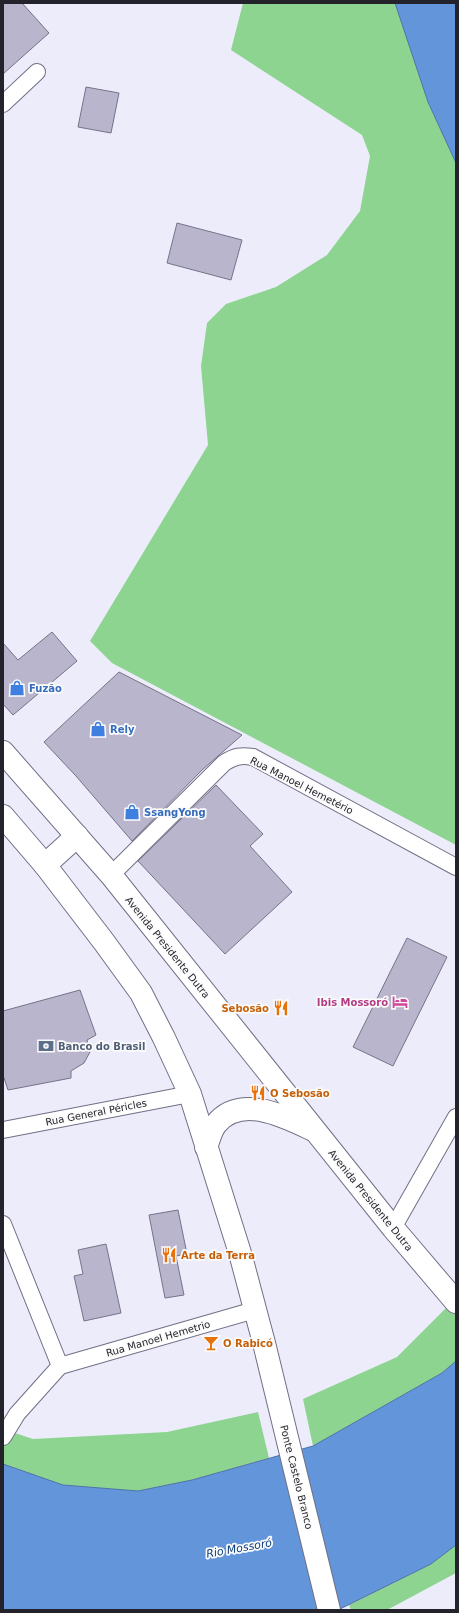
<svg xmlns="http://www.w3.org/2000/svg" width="459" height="1613" font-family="'DejaVu Sans',sans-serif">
	<rect width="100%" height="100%" fill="#edecfb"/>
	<g fill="#8dd491">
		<polygon points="243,3 395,3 428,102 456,163 456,845 112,663 90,641 208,445 201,366 207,323 226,304 276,287 327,255 360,211 370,156 362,135 231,50"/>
		<polygon points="456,1298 456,1361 442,1373 313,1446 303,1399 397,1357"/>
		<polygon points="258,1412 269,1458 192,1480 138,1491 63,1485 3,1464 3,1429 33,1439 167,1432"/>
		<polygon points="456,1545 456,1573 387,1610 351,1610 349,1605 431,1564"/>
	</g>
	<g fill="#6295da" stroke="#4f72a6">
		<polygon points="395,3 456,3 456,163 428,102"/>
		<polygon points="456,1361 456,1545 431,1564 338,1610 3,1610 3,1464 63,1485 138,1491 192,1480 313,1446 442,1373"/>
	</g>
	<g fill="#b9b5cd" stroke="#767389">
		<polygon points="3,3 22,3 49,33 3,74"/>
		<polygon points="86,87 119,93 111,133 78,127"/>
		<polygon points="177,223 242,240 231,280 167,263"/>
		<polygon points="52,632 77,661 13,715 3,704 3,643 18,660"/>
		<polygon points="119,672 242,735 202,770 132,841 76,776 44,742"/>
		<polygon points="216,785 263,834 250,846 292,892 225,954 138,861"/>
		<polygon points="407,938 447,957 393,1066 353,1047"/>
		<polygon points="80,990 96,1035 87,1040 90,1052 84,1063 71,1071 71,1078 8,1090 3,1075 3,1011"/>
		<polygon points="178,1210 187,1254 176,1256 184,1295 165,1298 149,1215"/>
		<polygon points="106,1244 121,1313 84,1321 74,1276 83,1274 78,1250"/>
	</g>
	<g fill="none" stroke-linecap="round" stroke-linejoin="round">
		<defs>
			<g id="street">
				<polyline points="3,104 37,72"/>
				<path d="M111,875l113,-112c11,-7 17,-8 29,-6l203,110"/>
				<polyline points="3,1130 190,1094"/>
				<polyline points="3,1224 60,1366"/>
				<polyline points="393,1228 456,1117"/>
				<polyline points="60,1366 255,1310"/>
				<polyline points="3,1437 17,1414 60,1366"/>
			</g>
			<g id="secondary">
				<polyline points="3,752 111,875 393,1228 456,1302"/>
				<polyline points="3,816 45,865 104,942 141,993 164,1038 190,1094 240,1253 264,1343 329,1610"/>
				<polyline points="45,865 77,836"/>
				<path d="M206,1147c3,-7 5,-17 10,-23 24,-30 68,-8 95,5"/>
			</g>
		</defs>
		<use href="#street" stroke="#716f85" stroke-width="18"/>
		<use href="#secondary" stroke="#716f85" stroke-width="24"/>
		<use href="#street" stroke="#fff" stroke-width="16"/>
		<use href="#secondary" stroke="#fff" stroke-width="22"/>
	</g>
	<defs>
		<symbol id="shop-bare" viewBox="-9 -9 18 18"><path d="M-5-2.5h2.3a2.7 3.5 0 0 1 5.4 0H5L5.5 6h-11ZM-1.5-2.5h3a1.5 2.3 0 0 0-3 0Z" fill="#3f7fe0" stroke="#fbfbfb" stroke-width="2.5" paint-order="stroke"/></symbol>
		<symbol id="hotel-bare" viewBox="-9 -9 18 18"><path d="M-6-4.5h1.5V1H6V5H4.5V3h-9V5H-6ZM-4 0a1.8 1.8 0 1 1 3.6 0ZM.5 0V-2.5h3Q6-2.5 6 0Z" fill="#d1479c" stroke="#fbfbfb" stroke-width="2.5" paint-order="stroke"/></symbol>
		<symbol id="restaurant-bare" viewBox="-9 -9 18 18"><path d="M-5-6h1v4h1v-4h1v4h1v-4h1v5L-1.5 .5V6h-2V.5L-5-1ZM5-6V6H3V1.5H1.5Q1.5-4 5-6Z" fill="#e8710a" stroke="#fbfbfb" stroke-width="2.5" paint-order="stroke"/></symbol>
		<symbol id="bank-bare" viewBox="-9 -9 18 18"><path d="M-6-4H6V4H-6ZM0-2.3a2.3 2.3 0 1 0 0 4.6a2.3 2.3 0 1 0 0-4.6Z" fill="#5c6f8a" stroke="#fbfbfb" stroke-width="2.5" paint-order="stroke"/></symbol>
		<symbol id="bar-bare" viewBox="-9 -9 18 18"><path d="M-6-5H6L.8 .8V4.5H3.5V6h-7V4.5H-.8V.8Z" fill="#e8710a" stroke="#fbfbfb" stroke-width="2.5" paint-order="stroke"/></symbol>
	</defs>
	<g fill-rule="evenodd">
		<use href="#shop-bare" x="6" y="677" width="22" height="22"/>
		<use href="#shop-bare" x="87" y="718" width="22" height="22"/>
		<use href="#shop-bare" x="121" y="801" width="22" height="22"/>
		<use href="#hotel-bare" x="389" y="991" width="22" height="22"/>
		<use href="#restaurant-bare" x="270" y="997" width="22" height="22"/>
		<use href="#bank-bare" x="35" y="1035" width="22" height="22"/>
		<use href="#restaurant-bare" x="247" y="1082" width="22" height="22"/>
		<use href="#restaurant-bare" x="158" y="1244" width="22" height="22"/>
		<use href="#bar-bare" x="200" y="1332" width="22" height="22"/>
	</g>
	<g text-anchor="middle" stroke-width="3.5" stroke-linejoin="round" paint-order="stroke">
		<g font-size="10" font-weight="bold" fill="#366cbe" stroke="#fbfbfb" text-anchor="start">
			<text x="29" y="692">Fuzão</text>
			<text x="110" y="733">Rely</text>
			<text x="144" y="816">SsangYong</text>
		</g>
		<g font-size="10" fill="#24222b" stroke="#fbfbfb">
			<text transform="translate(302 785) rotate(27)" y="4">Rua Manoel Hemetério</text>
			<text transform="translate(168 947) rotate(51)" y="4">Avenida Presidente Dutra</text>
			<text transform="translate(96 1112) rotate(-11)" y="4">Rua General Péricles</text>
			<text transform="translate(371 1200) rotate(51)" y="4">Avenida Presidente Dutra</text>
			<text transform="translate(158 1338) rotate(-16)" y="4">Rua Manoel Hemetrio</text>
			<text transform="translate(297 1477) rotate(76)" y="4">Ponte Castelo Branco</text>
		</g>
		<g font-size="10" font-weight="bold" fill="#b23c85" stroke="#fbfbfb" text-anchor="end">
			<text x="388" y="1006">Ibis Mossoró</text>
		</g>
		<g font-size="10" font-weight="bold" fill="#c56008" stroke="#fbfbfb" text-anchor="start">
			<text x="269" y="1012" text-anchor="end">Sebosão</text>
			<text x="270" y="1097">O Sebosão</text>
			<text x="181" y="1259">Arte da Terra</text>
			<text x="223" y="1347">O Rabicó</text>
		</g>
		<g font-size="10" font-weight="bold" fill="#4e5e75" stroke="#fbfbfb" text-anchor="start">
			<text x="58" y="1050">Banco do Brasil</text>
		</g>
		<g font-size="11" font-style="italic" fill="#093c7a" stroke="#fbfbfb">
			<text transform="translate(239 1548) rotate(-10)" y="4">Rio Mossoró</text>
		</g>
	</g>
	<rect width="459" height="1613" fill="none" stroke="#24222b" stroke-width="8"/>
</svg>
